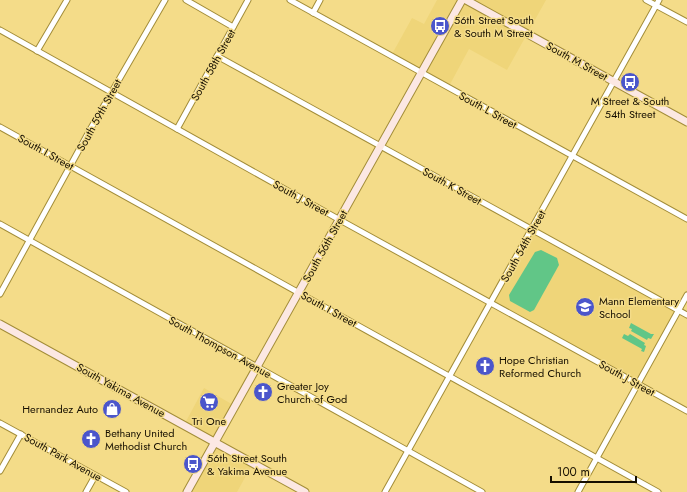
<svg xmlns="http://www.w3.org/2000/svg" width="687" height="492" font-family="Jost,sans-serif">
	<rect width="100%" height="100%" fill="#f4dc89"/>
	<g fill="#efd579">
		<polygon points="437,0 546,0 507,70 469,49 448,88 391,56 412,18 424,24"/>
		<polygon points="532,229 679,311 638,384 492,303"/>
		<polygon points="204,388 235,406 215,442 253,463 237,492 189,492 215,442 184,425"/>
	</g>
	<g fill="#61c687">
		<polygon points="541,250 557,258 559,265 534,310 530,312 510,301 509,295 535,252"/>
		<polygon points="631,323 651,334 654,334 651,339 648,338 647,340 631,331 632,329 629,328"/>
		<polygon points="624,334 628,336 630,334 645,343 644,345 646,346 644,352 641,351 642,349 622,338"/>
	</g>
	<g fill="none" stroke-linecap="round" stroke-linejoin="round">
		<defs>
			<g id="street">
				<polyline points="186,0 233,27"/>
				<polyline points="290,0 687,219"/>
				<polyline points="646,0 687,22"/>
				<polyline points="313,13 320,0"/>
				<polyline points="0,30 340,220 687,411"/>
				<polyline points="37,51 67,0"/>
				<polyline points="217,56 687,315"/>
				<polyline points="0,127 658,492"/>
				<polyline points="177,129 248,0"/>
				<polyline points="0,224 482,492"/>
				<polyline points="0,294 91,128 165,0"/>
				<polyline points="0,423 126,492"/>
				<polyline points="0,471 21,434"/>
				<polyline points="86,492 95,476"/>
				<polyline points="385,492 659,0"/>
				<polyline points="578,492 687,295"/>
			</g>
			<g id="secondary">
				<polyline points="466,0 687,122"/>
				<polyline points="0,324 305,492"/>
				<polyline points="187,492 462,0"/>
			</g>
		</defs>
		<use href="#street" stroke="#a38d39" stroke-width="7"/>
		<use href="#secondary" stroke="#a38d39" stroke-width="9"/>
		<use href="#street" stroke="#fff" stroke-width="5"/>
		<use href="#secondary" stroke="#fce8e3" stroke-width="7"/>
	</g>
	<defs>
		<symbol id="bus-disc" viewBox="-11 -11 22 22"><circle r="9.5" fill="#4b56cb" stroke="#f4dc89"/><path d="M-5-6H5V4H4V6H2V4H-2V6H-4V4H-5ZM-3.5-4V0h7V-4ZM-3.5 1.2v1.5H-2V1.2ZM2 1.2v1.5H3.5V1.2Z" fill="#fff"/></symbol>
		<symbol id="school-disc" viewBox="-11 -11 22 22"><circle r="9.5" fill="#4b56cb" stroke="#f4dc89"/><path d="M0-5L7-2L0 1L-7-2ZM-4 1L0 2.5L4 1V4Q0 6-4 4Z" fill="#fff"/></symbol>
		<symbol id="church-disc" viewBox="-11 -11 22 22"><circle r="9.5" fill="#4b56cb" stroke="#f4dc89"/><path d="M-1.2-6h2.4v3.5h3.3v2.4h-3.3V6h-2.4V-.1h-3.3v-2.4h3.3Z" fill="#fff"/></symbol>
		<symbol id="supermarket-disc" viewBox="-11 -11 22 22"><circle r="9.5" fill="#4b56cb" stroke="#f4dc89"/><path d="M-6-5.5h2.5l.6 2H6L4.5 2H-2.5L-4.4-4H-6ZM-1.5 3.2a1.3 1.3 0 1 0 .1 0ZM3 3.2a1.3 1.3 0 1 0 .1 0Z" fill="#fff"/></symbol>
		<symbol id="shop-disc" viewBox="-11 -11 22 22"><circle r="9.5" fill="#4b56cb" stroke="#f4dc89"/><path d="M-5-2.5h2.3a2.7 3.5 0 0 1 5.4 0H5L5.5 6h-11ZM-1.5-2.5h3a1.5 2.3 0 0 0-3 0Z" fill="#fff"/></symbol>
	</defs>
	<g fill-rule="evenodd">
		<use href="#bus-disc" x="429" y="15" width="22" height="22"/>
		<use href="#bus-disc" x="619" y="71" width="22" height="22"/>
		<use href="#school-disc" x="574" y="296" width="22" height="22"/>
		<use href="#church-disc" x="474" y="355" width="22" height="22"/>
		<use href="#church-disc" x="252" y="381" width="22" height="22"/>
		<use href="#supermarket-disc" x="198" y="391" width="22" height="22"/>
		<use href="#shop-disc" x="101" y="398" width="22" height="22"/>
		<use href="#church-disc" x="80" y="428" width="22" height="22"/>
		<use href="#bus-disc" x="182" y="453" width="22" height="22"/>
	</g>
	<g text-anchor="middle" stroke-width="3" stroke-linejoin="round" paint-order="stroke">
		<g font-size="11" fill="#160f00" stroke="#f4dc89" text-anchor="start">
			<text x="454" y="24">56th Street South<tspan x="454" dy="13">&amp; South M Street</tspan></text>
			<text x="630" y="105" text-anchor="middle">M Street &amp; South<tspan x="630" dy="13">54th Street</tspan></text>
			<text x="599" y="305">Mann Elementary<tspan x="599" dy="13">School</tspan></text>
			<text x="499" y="364">Hope Christian<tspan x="499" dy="13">Reformed Church</tspan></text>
			<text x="277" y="390">Greater Joy<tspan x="277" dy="13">Church of God</tspan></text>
			<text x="98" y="413" text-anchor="end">Hernandez Auto</text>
			<text x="209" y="425" text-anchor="middle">Tri One</text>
			<text x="105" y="437">Bethany United<tspan x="105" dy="13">Methodist Church</tspan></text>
			<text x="207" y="462">56th Street South<tspan x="207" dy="13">&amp; Yakima Avenue</tspan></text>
		</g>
		<g font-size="11" fill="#160f00" stroke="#f4dc89">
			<text transform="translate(577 61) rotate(29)" y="4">South M Street</text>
			<text transform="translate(213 65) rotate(-61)" y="4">South 58th Street</text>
			<text transform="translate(488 110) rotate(29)" y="4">South L Street</text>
			<text transform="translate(99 115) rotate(-61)" y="4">South 59th Street</text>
			<text transform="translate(46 152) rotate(29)" y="4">South I Street</text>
			<text transform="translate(452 186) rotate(29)" y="4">South K Street</text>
			<text transform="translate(301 198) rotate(29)" y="4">South J Street</text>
			<text transform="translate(325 246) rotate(-61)" y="4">South 56th Street</text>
			<text transform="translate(523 246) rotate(-61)" y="4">South 54th Street</text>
			<text transform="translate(329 309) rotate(29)" y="4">South I Street</text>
			<text transform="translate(220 347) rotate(29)" y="4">South Thompson Avenue</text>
			<text transform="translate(627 378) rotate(29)" y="4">South J Street</text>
			<text transform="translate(121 390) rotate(29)" y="4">South Yakima Avenue</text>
			<text transform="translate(63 457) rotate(29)" y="4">South Park Avenue</text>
		</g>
	</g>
	<path d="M551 476v6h85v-6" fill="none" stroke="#160f00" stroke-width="2"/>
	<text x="557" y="476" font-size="12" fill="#160f00" stroke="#f4dc89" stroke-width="3" paint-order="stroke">100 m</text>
</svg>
